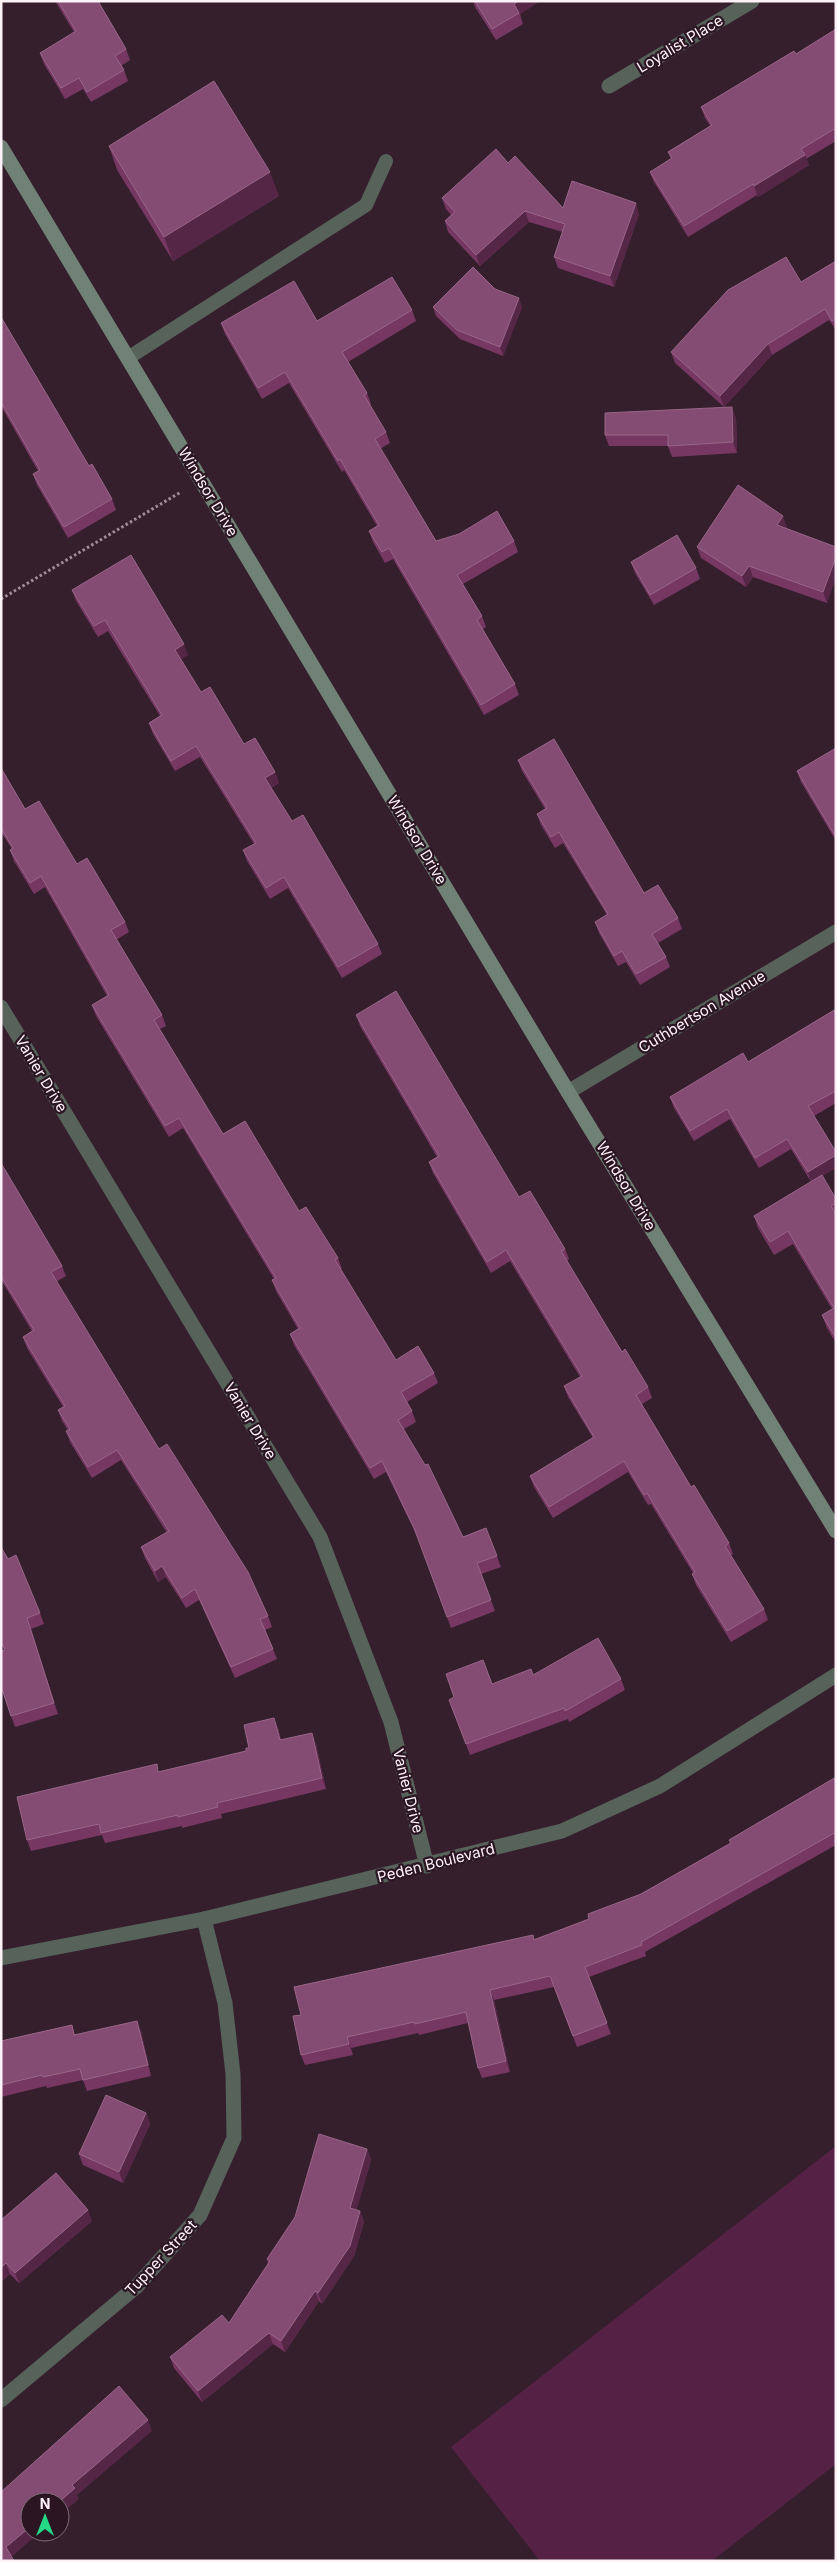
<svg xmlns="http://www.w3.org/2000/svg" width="837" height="2562" font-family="Inter,sans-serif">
	<rect width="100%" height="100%" fill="#351f2d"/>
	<polygon fill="#552245" points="836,2146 836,2464 712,2561 540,2561 451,2447"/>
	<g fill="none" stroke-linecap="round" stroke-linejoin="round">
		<polyline stroke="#9f8e98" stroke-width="3" stroke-dasharray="2.5 2.5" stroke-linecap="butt" points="1,599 181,492"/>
		<polyline stroke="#56625a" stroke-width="14" points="128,358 366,205 386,161"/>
		<g stroke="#56625a" stroke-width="15">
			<polyline points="609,86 752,1"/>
			<polyline points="1,1007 320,1537 391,1722 427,1866"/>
			<polyline points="568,1092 836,932"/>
			<polyline points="1,1958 204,1919 562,1831 660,1786 836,1675"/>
			<polyline points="1,2400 137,2286 200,2215 234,2138 233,2074 225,2003 204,1919"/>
		</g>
		<polyline stroke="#708276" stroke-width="15" points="1,147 568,1092 836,1531"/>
	</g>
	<g fill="#763863">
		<polygon points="55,1 101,1 99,3 126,49 130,60 121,66 124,70 128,81 91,102 83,89 65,99 44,64 40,53 74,32"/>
		<polygon points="473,1 540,1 520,14 523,24 496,40 475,7"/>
		<polygon points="836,29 836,141 806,159 809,165 758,197 757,195 688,237 654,182 650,172 671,159 668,152 710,126 705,118 701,107 796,54"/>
		<polygon points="109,146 279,196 173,261 117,170"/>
		<polygon points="508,163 563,208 639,214 614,287 558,268 554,257 563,232 529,222 480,266 448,232 445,221 451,215 446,209 442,198"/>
		<polygon points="836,261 836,330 829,320 772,355 724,407 675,363 671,352 801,282"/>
		<polygon points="495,289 522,307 503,356 460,339 436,316 433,307"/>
		<polygon points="412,310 416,321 348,362 367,393 371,404 370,405 386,432 390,443 380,449 436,541 514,541 518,552 463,584 482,616 486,627 483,629 515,684 519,695 484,715 393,559 385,563 373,542 369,531 377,526 344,470 342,472 289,383 262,399 225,334 221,323 317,321"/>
		<polygon points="1,317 89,466 112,499 116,510 68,538 37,485 33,474 38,471 1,406"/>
		<polygon points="736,418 737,453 672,457 668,446 609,446 605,435"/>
		<polygon points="787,527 786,529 836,547 827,603 753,577 746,587 701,558 697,547"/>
		<polygon points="631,562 696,568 700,579 654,605 635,573"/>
		<polygon points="72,590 188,655 181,659 201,692 244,744 275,772 279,783 271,788 292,821 378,944 382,954 342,978 288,888 270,899 247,861 243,850 254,844 200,757 175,771 153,734 149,723 160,716 108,631 98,637 76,601"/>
		<polygon points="836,748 836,841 801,782 797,771"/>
		<polygon points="518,760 644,893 678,918 682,929 658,943 666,957 670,967 640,985 626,962 618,966 599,933 595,922 607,915 563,843 555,848 541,825 537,814 545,809 522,771"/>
		<polygon points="1,768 25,809 77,864 125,922 129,932 116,940 162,1015 166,1026 160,1029 223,1134 299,1211 338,1258 342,1269 341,1269 396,1360 434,1373 438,1383 407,1402 412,1411 416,1422 404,1429 463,1537 486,1528 501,1567 481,1574 495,1611 451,1628 418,1538 386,1472 374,1479 294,1345 290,1334 298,1329 276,1291 272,1280 274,1279 183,1128 169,1137 96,1016 92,1005 107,996 45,887 34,894 14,861 10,850 12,849 1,832"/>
		<polygon points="836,1009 836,1103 814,1116 836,1152 836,1168 822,1176 836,1199 836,1343 827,1328 822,1315 832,1309 793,1244 774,1255 758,1228 754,1216 811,1182 791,1149 759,1168 730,1119 694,1141 674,1108 670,1097 748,1062"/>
		<polygon points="356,1015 565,1249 569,1259 567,1261 622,1352 648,1387 652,1398 642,1404 691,1487 729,1543 733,1554 731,1555 764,1609 768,1620 731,1642 696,1585 692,1574 693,1573 651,1504 648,1505 628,1472 553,1518 534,1487 530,1476 593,1438 568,1397 564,1386 580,1377 510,1261 491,1273 433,1173 429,1162 437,1157 360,1026"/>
		<polygon points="1,1163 62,1266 66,1276 56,1282 159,1449 268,1616 272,1627 265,1630 277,1659 235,1678 199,1600 186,1608 166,1577 158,1582 145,1558 141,1547 167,1533 121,1460 92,1478 70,1442 66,1431 68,1430 62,1421 58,1410 63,1407 27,1348 23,1337 32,1331 1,1280"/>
		<polygon points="1,1547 40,1613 44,1624 31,1629 58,1714 15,1727 11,1716 4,1650 1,1643"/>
		<polygon points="533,1675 621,1679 625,1690 569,1722 568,1719 470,1755 449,1700 492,1684"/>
		<polygon points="278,1728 281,1740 316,1744 326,1789 221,1814 222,1818 182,1828 182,1826 105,1843 102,1835 31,1851 27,1840 160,1772 246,1751 249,1748"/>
		<polygon points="836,1777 836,1845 645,1952 646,1956 589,1977 611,2034 577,2047 554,1987 494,2000 510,2072 482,2078 478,2068 468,2023 419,2035 418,2033 351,2048 353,2055 305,2065 301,2055 301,2015 534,1939 589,1919 641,1894 730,1843 729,1840"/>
		<polygon points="72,2025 75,2035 141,2031 151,2076 87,2091 83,2080 47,2088 46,2086 1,2097 1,2041"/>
		<polygon points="146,2113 150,2124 123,2183 83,2165 79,2154"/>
		<polygon points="367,2149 371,2160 356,2210 360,2211 364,2222 354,2256 322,2304 319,2301 285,2352 273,2344 202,2402 174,2368 170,2357 229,2323 268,2263 267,2259"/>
		<polygon points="1,2220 92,2221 19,2283 10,2274 1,2282"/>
	</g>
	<g fill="#562647">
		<polygon points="519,1 540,1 520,14 514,4"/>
		<polygon points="805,155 809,165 758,197 754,186"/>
		<polygon points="270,172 279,196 173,261 164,237"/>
		<polygon points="636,203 639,214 614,287 610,276"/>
		<polygon points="525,211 529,222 480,266 476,255"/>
		<polygon points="519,298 522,307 503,356 500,347"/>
		<polygon points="768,344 772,355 724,407 720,396"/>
		<polygon points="732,407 736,418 737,453 733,442"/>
		<polygon points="783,516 787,527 781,536 777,525"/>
		<polygon points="836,557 836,578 827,603 823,592"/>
		<polygon points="749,566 753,577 746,587 742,576"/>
		<polygon points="184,644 188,655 179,661 175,650"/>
		<polygon points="275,772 279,783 269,789 265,778"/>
		<polygon points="836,1155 836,1168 811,1183 808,1172"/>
		<polygon points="162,1566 166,1577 158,1582 155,1571"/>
		<polygon points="27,1618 31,1629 58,1714 54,1703"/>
		<polygon points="274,1718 278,1728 284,1751 280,1740"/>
		<polygon points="312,1733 316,1744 326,1789 322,1778"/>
		<polygon points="490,1990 494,2000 510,2072 506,2061"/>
		<polygon points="137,2021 141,2031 151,2076 148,2065"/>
		<polygon points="347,2037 351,2048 353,2055 349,2044"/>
		<polygon points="146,2113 150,2124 123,2183 119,2172"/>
		<polygon points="367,2149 371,2160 354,2219 350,2208"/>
		<polygon points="88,2210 92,2221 19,2283 15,2273"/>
		<polygon points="360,2211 364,2222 354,2256 322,2304 318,2293"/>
		<polygon points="6,2263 10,2274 1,2282 1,2268"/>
		<polygon points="315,2291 319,2301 285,2352 281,2341"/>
		<polygon points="269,2333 273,2344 202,2402 198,2391"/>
		<polygon points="148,2420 152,2431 77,2495 79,2499 60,2515 60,2502 59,2502 72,2485"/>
		<polygon points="30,2527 30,2532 40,2532 10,2558 6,2547"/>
	</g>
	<g fill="#854c73" stroke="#986688">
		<polygon points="58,1 98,1 126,49 115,56 124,70 87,92 79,78 61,88 40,53 76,31"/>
		<polygon points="475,1 519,1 514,4 519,13 492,29"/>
		<polygon points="836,29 836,128 801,149 805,155 754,186 753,184 684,226 650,172 672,158 668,152 712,125 701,107 794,51 796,54"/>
		<polygon points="214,81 270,172 164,237 109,146"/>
		<polygon points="496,149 508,163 515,156 563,208 572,181 636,203 610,276 554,257 565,224 525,211 476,255 445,221 455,212 442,198"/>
		<polygon points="786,257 801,282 836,261 836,319 832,321 825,309 768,344 720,396 671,352 728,290"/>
		<polygon points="473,267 495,289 519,298 500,347 457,330 433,307"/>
		<polygon points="392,277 412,310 342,352 367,393 364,395 386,432 375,439 436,541 459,534 497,511 514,541 457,575 482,616 477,620 515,684 481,705 389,548 382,552 369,531 379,525 340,459 338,461 285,372 258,388 221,323 294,281 317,321"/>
		<polygon points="1,317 89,466 92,464 112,499 64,527 33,474 40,470 1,402"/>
		<polygon points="732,407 733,442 668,446 668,435 605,435 605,413"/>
		<polygon points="738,485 783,516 777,525 836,547 836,557 823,592 749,566 742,576 697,547"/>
		<polygon points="677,535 696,568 650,595 631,562"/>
		<polygon points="131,555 184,644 175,650 201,692 210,687 244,744 255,738 275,772 265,778 292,821 303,815 378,944 338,967 284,877 266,888 243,850 256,843 196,746 171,761 149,723 162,715 105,620 94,626 72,590"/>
		<polygon points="554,739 644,893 658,885 678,918 652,934 666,957 636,974 622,951 614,956 595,922 608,914 559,832 551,837 537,814 547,808 518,760"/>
		<polygon points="836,748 836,834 834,834 797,771"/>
		<polygon points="1,768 25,809 39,801 77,864 87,858 125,922 111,930 162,1015 154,1020 223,1134 245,1121 299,1211 306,1207 338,1258 335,1260 396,1360 418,1346 434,1373 401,1392 412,1411 398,1420 425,1465 428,1464 463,1537 486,1528 497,1556 477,1563 491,1600 447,1617 414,1528 382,1461 370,1468 290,1334 300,1328 272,1280 276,1278 179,1118 165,1126 92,1005 109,995 41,876 30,883 10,850 13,848 1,828"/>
		<polygon points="396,991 519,1197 530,1191 565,1249 561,1251 622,1352 625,1349 648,1387 636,1395 691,1487 694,1485 729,1543 725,1546 764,1609 727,1631 692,1574 695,1572 647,1493 644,1495 624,1461 549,1507 530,1476 594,1437 564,1386 582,1376 506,1250 487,1262 429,1162 439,1156 356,1015"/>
		<polygon points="836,1009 836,1091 808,1106 836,1152 836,1155 808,1172 787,1139 755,1158 727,1109 690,1131 670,1097 743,1053 748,1062"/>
		<polygon points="1,1163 62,1266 51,1272 159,1449 167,1444 248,1572 268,1616 260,1619 273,1649 231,1667 195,1589 182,1598 162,1566 155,1571 141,1547 169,1531 117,1450 88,1467 66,1431 70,1429 58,1410 65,1406 23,1337 34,1330 1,1276"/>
		<polygon points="822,1175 836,1199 836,1203 831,1206 836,1214 836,1338 822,1315 834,1308 788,1231 770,1242 754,1216"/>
		<polygon points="1,1547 8,1559 16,1555 40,1613 27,1618 54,1703 11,1716 1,1686 1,1651 5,1650 1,1642"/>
		<polygon points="598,1638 621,1679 565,1711 564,1708 466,1744 449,1700 454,1697 446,1674 483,1660 492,1684 531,1669 533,1675"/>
		<polygon points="274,1718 280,1740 312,1733 322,1778 217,1803 218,1807 178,1817 178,1815 101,1833 99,1824 27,1840 17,1797 157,1764 158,1772 246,1751 246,1748 249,1748 244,1725"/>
		<polygon points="836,1777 836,1832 641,1942 642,1945 585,1967 607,2023 573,2036 550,1976 490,1990 506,2061 478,2068 466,2012 415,2024 414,2022 347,2037 349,2044 301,2055 293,2016 301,2015 294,1987 533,1935 534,1940 589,1919 588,1914 641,1894 731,1843 729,1840"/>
		<polygon points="137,2021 148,2065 83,2080 80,2069 43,2077 42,2075 1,2085 1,2041 72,2025 74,2035"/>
		<polygon points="106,2095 146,2113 119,2172 79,2154"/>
		<polygon points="319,2134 367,2149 350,2208 360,2211 350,2246 318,2293 315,2291 281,2341 269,2333 198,2391 170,2357 222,2315 229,2323 270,2261 267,2259 295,2217"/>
		<polygon points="56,2173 88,2210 15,2273 6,2263 1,2268 1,2220"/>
		<polygon points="119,2386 148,2420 72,2485 75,2488 59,2502 30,2502 30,2527 6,2547 14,2561 1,2561 1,2492"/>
	</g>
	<g text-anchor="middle" stroke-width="4.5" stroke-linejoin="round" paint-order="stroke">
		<g font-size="15" fill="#fdf1f8" stroke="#2b1523">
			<text transform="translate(680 44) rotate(-31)" y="5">Loyalist Place</text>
			<text transform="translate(208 492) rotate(59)" y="5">Windsor Drive</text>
			<text transform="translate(417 840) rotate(59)" y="5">Windsor Drive</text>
			<text transform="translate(702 1012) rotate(-31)" y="5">Cuthbertson Avenue</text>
			<text transform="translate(41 1074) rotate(59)" y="5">Vanier Drive</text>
			<text transform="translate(626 1186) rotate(59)" y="5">Windsor Drive</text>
			<text transform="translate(250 1421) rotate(59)" y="5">Vanier Drive</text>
			<text transform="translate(408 1791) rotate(76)" y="5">Vanier Drive</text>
			<text transform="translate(436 1863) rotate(-14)" y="5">Peden Boulevard</text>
			<text transform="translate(161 2258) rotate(-47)" y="5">Tupper Street</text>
		</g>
	</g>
	<rect width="837" height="2562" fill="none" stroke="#fdf1f8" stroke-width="5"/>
	<g transform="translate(45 2517)"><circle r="24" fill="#2b1523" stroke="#7f6d78"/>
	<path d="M0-4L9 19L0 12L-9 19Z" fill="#25d886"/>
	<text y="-8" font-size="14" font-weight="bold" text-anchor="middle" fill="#fdf1f8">N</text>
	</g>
</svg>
